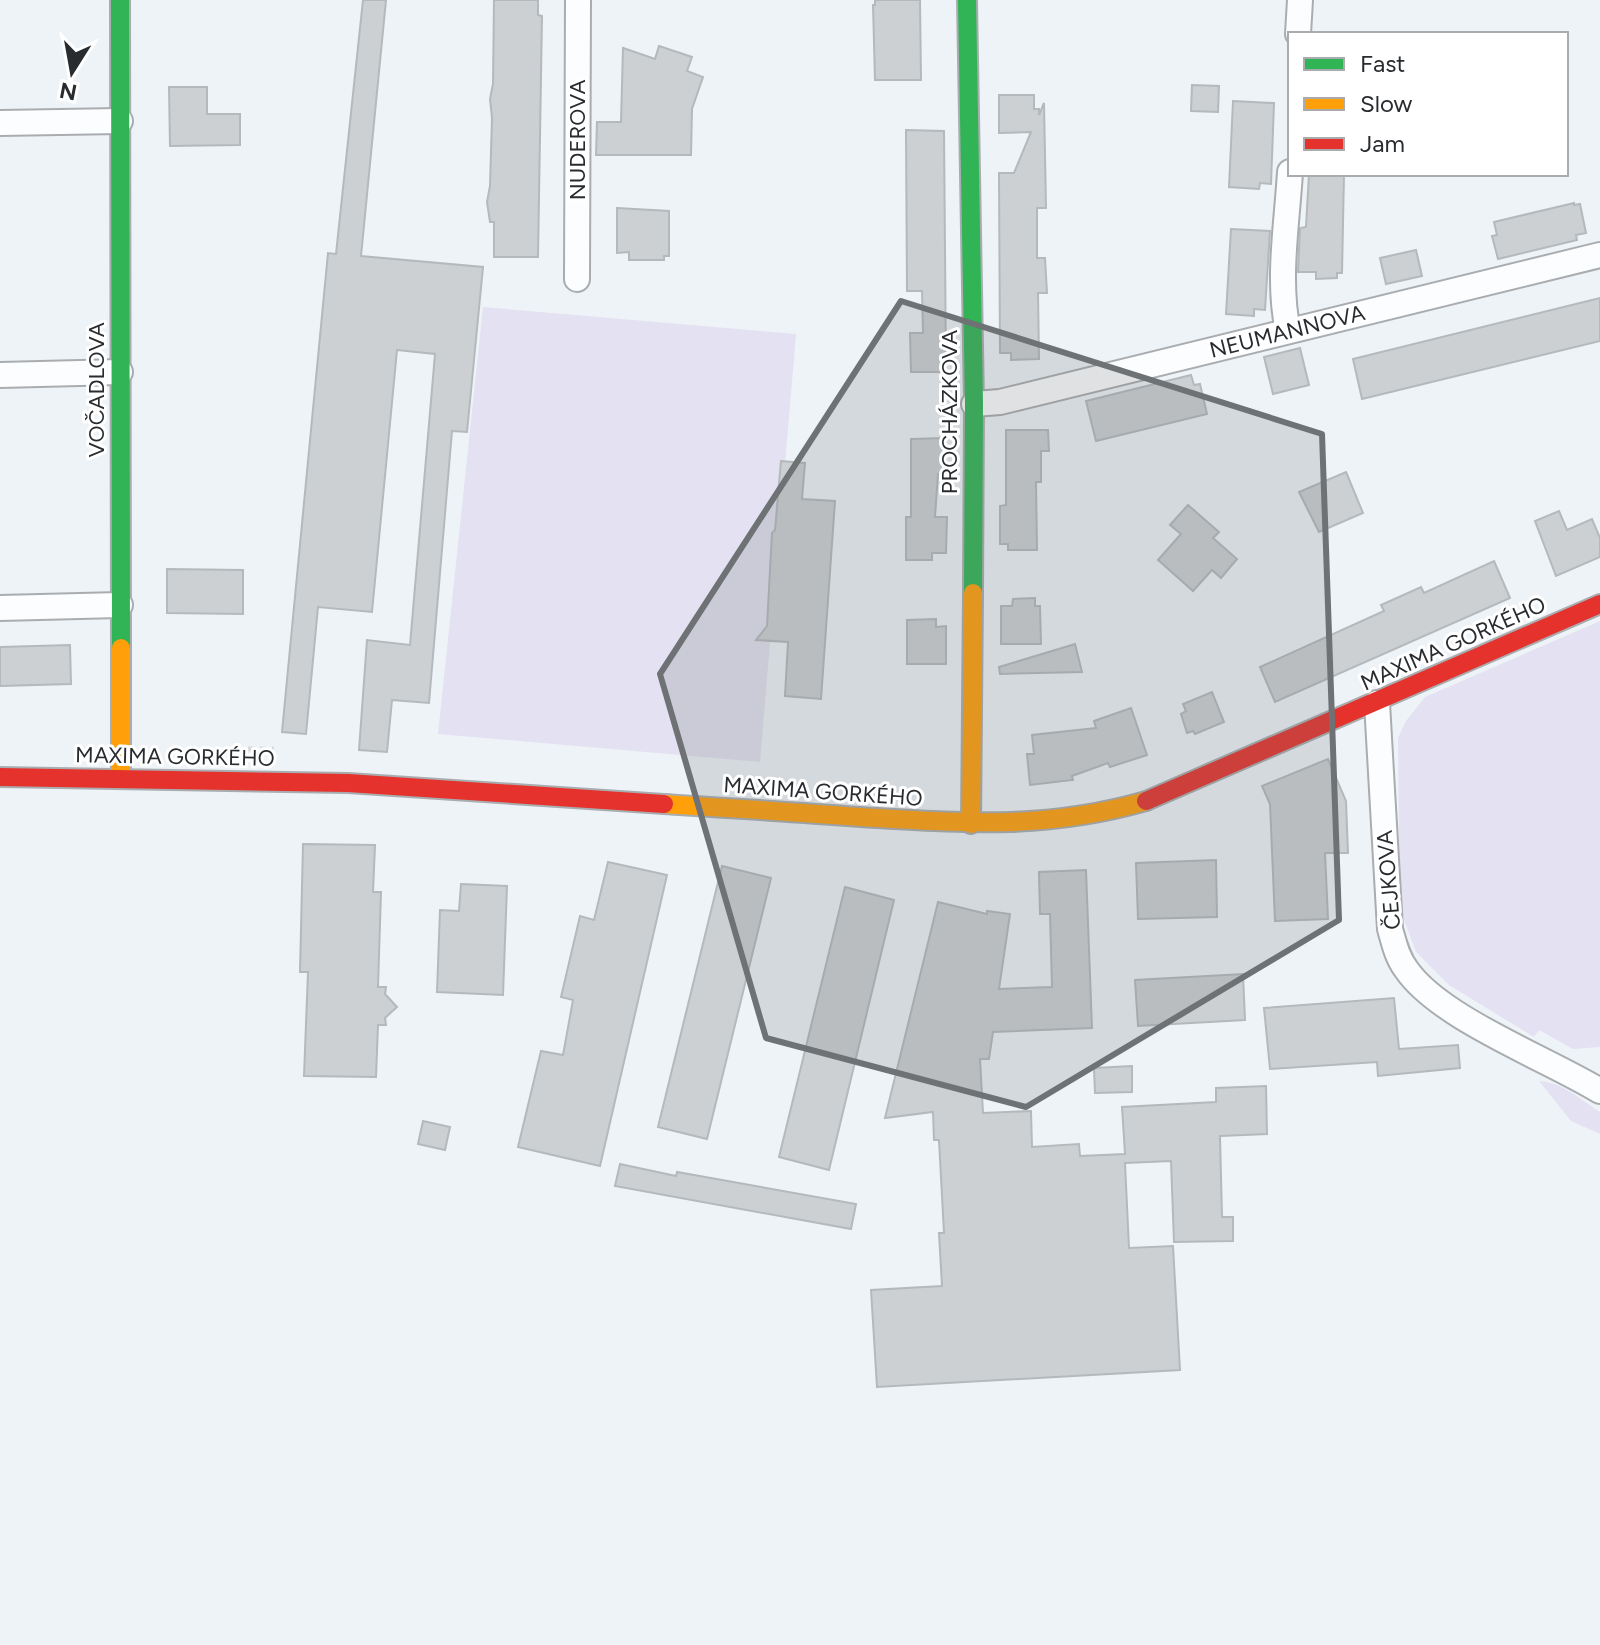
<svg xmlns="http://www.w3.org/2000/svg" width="1600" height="1645" font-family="Figtree,sans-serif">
	<rect width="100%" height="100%" fill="#eef3f8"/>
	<g fill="#e3e1f2">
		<polygon points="483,307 796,334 760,762 438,734"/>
		<polygon points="1600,621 1600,1047 1573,1049 1539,1030 1534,1037 1449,985 1416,952 1400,909 1398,738 1406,721 1425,697"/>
		<path d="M1539,1081c23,1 42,19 61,31v22l-29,-13z"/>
	</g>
	<g fill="#ccd0d3" stroke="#b4b9bc" stroke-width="2">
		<polygon points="363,0 386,0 361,256 483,267 467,432 452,431 429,703 392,700 387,752 359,750 367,640 410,645 435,354 397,350 372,612 318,607 306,734 282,732 328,253 336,254"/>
		<polygon points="494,0 538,0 538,15 542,16 538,257 494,257 494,222 490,222 487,202 490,186 492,118 490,99 493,84"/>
		<polygon points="875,0 920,0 921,80 875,80 873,5 875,5"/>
		<polygon points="659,46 692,57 687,71 703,77 692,109 691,155 596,155 597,122 621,122 623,48 655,59"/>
		<polygon points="1192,85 1219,86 1218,112 1191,111"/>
		<polygon points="169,87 207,87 207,114 240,114 240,145 170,146"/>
		<polygon points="999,95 1034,95 1034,109 1039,109 1039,115 1044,103 1046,208 1037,208 1037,258 1045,258 1047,293 1038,293 1039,359 1011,360 1011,353 1000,353 999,173 1014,173 1031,132 999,133"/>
		<polygon points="1233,101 1274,103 1271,184 1260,183 1259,189 1229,187"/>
		<polygon points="906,130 944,131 946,372 911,372 910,333 923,333 922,291 907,291"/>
		<polygon points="1309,174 1344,174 1342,273 1337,273 1337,278 1316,279 1316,272 1298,272 1300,228 1306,227"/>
		<polygon points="1574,203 1574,205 1580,204 1586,233 1576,235 1577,240 1498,259 1492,236 1497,235 1494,222"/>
		<polygon points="617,208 669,211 669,256 664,256 664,260 629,260 629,252 617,253"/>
		<polygon points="1231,229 1270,231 1265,310 1254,309 1254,316 1226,314"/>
		<polygon points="1416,250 1422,276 1386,284 1380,258"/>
		<polygon points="1600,298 1600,341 1362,399 1353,359"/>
		<polygon points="1300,348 1309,385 1273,394 1264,357"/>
		<polygon points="1191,375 1194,385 1200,384 1207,414 1096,441 1086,401"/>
		<polygon points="1006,430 1048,430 1049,451 1041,451 1041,482 1036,482 1037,550 1008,550 1008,544 1000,544 1000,506 1006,505"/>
		<polygon points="946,438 946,474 938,474 935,517 947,517 946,553 932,553 932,560 906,560 906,517 911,517 911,439"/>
		<polygon points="781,461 805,463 802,499 835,501 821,699 785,696 788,642 756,640 767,626 772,533 775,530"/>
		<polygon points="1346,472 1363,513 1319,532 1299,492"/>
		<polygon points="1188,505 1219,532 1213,538 1237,559 1221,578 1212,570 1193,591 1158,560 1181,534 1170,525"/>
		<polygon points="1559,511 1567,530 1592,519 1600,538 1600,557 1556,576 1535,521"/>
		<polygon points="1494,561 1510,598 1275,702 1260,667 1384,611 1381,605 1421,587 1424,593"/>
		<polygon points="167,569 243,570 243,614 167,613"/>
		<polygon points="1035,598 1035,606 1040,606 1041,644 1001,644 1001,606 1012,606 1013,599"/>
		<polygon points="936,619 936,627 946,626 946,664 907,664 907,620"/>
		<polygon points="1075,644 1082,672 1000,674 999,667"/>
		<polygon points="70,645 71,684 0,686 0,647"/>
		<polygon points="1212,692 1224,722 1195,734 1193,731 1187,733 1181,714 1186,711 1183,704"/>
		<polygon points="1131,708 1147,755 1110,767 1108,763 1072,776 1073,780 1030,785 1027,754 1034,754 1032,735 1096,728 1094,721"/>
		<polygon points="1328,759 1346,801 1348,853 1325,853 1328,919 1275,921 1270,804 1262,786"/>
		<polygon points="303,844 375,845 373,892 381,892 378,987 386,987 385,994 397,1007 385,1018 386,1025 378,1025 376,1077 304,1076 308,972 300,972"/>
		<polygon points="1216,860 1217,917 1138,919 1136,863"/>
		<polygon points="608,862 667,875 600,1166 518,1147 541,1051 563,1055 573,1000 561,997 580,916 594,920"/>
		<polygon points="722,866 771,878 707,1139 658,1127"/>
		<polygon points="1086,870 1092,1028 993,1032 989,1059 980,1059 983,1113 1031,1111 1032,1147 1079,1144 1080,1156 1125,1154 1122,1107 1216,1102 1216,1088 1266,1086 1267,1134 1220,1136 1222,1217 1233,1217 1233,1241 1174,1242 1171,1161 1125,1163 1129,1248 1173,1246 1180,1370 877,1387 871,1290 942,1286 939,1233 944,1233 939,1140 934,1140 933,1112 885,1118 938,902 987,914 987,911 1010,914 999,989 1052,987 1050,914 1040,914 1039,872"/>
		<polygon points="461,884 507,886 503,995 437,992 440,910 459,911"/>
		<polygon points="845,887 894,900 829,1170 779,1157"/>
		<polygon points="1243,974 1245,1020 1138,1026 1135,980"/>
		<polygon points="1394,998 1399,1049 1458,1045 1460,1068 1378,1076 1377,1062 1270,1069 1264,1008"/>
		<polygon points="1132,1066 1132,1092 1095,1093 1094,1068"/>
		<polygon points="423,1121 450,1127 445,1150 418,1144"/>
		<polygon points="620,1164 676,1176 677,1172 856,1204 851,1229 615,1186"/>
	</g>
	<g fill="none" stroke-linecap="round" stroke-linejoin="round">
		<defs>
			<g id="street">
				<polyline points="1298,34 1300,0"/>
				<polyline points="0,123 120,121"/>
				<polyline points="577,279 578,0"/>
				<path d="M1288,331c-11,-51 -1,-107 2,-159"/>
				<polyline points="0,375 120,372"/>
				<polyline points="974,404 1000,402 1600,255"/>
				<polyline points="0,608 120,605"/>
				<path d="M1377,703l13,226c4,14 7,28 16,40 33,49 142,90 194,122"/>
			</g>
			<g id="fast">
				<polyline points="120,0 121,648"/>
				<polyline points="967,0 974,404 973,593"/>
			</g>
			<g id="slow">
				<polyline points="121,648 121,779"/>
				<path d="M664,804c65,4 131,8 196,13 103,6 185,13 286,-16"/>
				<polyline points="971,824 973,593"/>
			</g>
			<g id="jam">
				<polyline points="0,777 348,783 664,804"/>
				<polyline points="1146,801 1600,604"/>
			</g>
		</defs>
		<use href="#street" stroke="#a9adb0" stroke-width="28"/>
		<use href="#fast" stroke="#a9adb0" stroke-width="22"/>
		<use href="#slow" stroke="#a9adb0" stroke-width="22"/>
		<use href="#jam" stroke="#a9adb0" stroke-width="22"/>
		<polyline stroke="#d7d8d9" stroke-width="5" stroke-dasharray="6 6" stroke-linecap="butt" points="248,749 274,749"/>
		<use href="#street" stroke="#fcfdfe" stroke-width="24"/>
		<use href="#fast" stroke="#30b455" stroke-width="18"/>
		<use href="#slow" stroke="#ff9f0a" stroke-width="18"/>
		<use href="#jam" stroke="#e5322d" stroke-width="18"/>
	</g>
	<path fill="#6e7275" fill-opacity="0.2" stroke="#6e7275" stroke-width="6" stroke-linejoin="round" d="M901,301l421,133 17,486 -313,187 -260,-69 -106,-364z"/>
	<g text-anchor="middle" stroke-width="6" stroke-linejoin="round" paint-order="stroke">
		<g font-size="22" fill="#292c2f" stroke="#fff">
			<text transform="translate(577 140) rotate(-90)" y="8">NUDEROVA</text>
			<text transform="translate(1287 331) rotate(-14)" y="8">NEUMANNOVA</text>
			<text transform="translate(96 390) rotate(-90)" y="8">VOČADLOVA</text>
			<text transform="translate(949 412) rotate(-90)" y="8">PROCHÁZKOVA</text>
			<text transform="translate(1453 643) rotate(-24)" y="8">MAXIMA GORKÉHO</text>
			<text transform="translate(175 756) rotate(1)" y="8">MAXIMA GORKÉHO</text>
			<text transform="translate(823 791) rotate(4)" y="8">MAXIMA GORKÉHO</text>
			<text transform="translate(1388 880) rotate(-95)" y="8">ČEJKOVA</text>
		</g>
	</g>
	<rect x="1288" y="32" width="280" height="144" fill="#ffffff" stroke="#a9abac" stroke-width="2"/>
	<rect x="1304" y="58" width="40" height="12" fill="#30b455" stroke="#a9abac" stroke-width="2"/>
	<text x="1360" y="72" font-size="24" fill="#292c2f">Fast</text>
	<rect x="1304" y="98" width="40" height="12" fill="#ff9f0a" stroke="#a9abac" stroke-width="2"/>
	<text x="1360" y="112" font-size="24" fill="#292c2f">Slow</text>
	<rect x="1304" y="138" width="40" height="12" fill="#e5322d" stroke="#a9abac" stroke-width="2"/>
	<text x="1360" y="152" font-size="24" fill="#292c2f">Jam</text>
	<g transform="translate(72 72) rotate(191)" stroke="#ffffff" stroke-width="6" paint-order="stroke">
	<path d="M0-6L14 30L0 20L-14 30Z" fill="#292c2f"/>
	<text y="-12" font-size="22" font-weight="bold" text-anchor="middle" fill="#292c2f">N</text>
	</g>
</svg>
